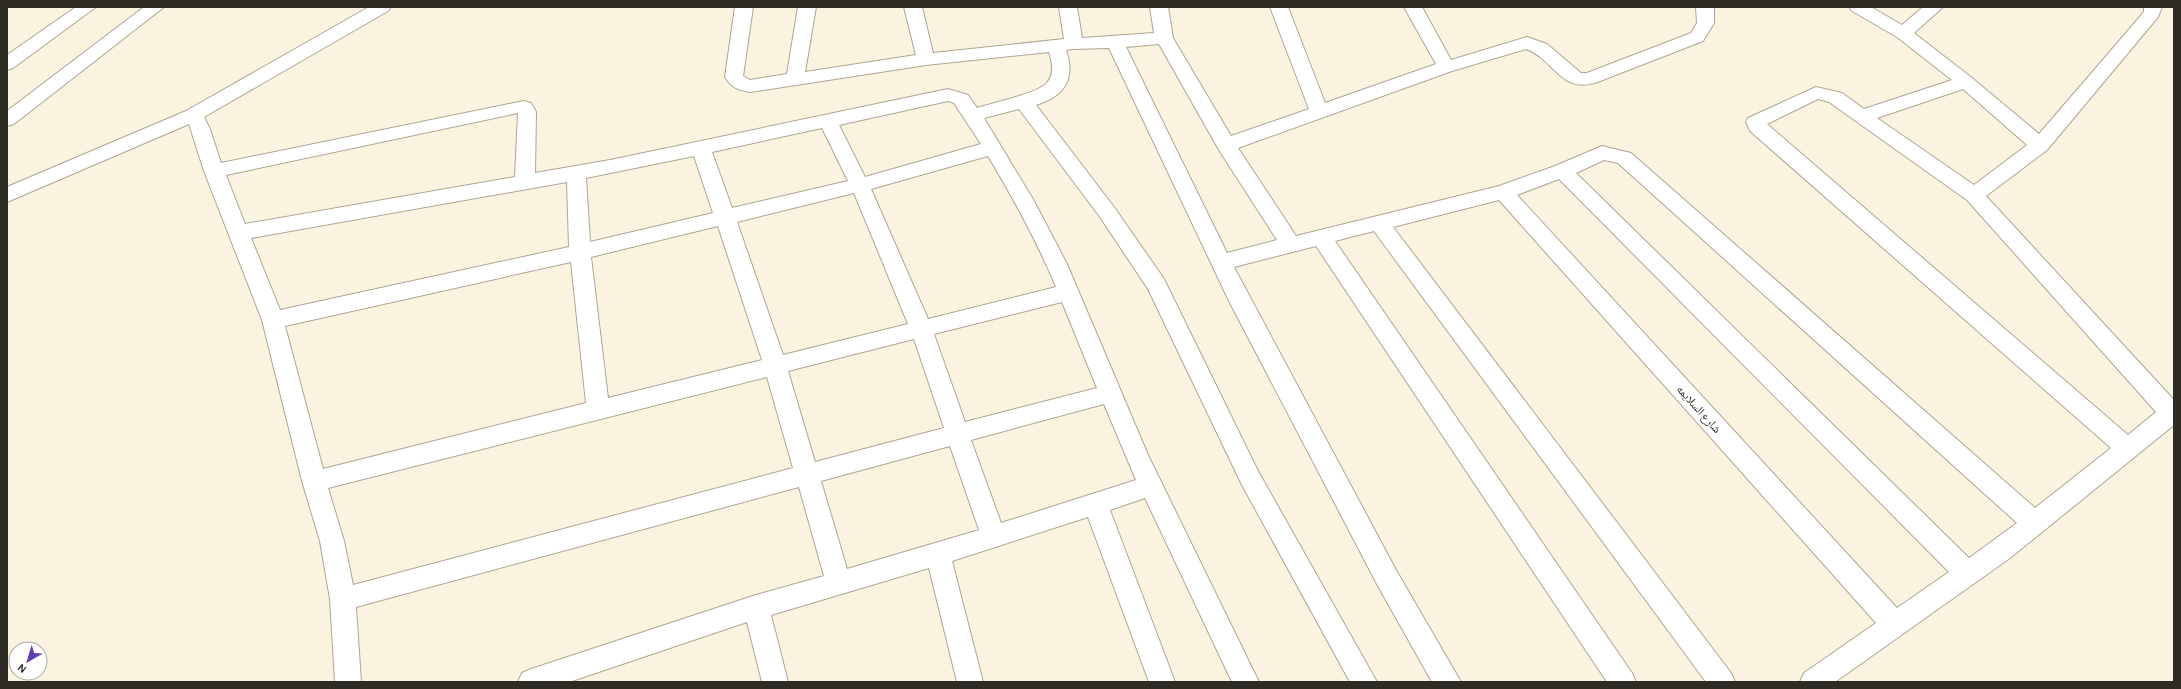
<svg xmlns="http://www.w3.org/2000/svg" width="2181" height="689" font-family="'Alegreya Sans','Noto Naskh Arabic',sans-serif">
	<rect width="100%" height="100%" fill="#faf3df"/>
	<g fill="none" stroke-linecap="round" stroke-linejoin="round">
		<defs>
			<g id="minor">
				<polygon points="76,7 96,7 13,68 7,70 7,55"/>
				<polygon points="144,7 164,7 14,124 7,126 7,111"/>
				<path d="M369,7h22l-3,4 -184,106 6,12 11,34 303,-62 7,2 5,9 -1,61 75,-13 338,-71 20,6 9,13c14,-4 29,-8 42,-12 25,-8 40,-13 30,-44l-123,13 -176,27c-12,-2 -18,-4 -25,-15l10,-70h18l-10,69 7,4 37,-6 11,-67h18l-11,65 111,-17 -12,-48h18l11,46 131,-14 -5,-32h18l5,31 72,-5 -4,-26h18l5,31 58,98 78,-27 -39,-102h18l37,96 111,-39 -32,-57h18l29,53 76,-23 20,7 34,29h6l104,-40 6,-10 -1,-16h18v16l-11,18 -108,42c-35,10 -41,-24 -69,-34l-74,22 -214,77 58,88 203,-50 56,-20 47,-20 29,7 404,355 76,-60 -361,-317 -4,-9 2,-4 68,-31 26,6 22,16 88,-29 -55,-43 -45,-26 -3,-4h22l31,18 21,-18h20l-29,26 58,45 67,56 105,-122v-5h18l-4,10 -111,133 -61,46 188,204v25l-164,133 -175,124h-35l4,-9 72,-50 -377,-423 -106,27 338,446 4,9h-29l-332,-451 -39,10 297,432 4,9h-29l-291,-436 -82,21 162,303 65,112h-29l-54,-96 -149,-285 -120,-253 -37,1 -6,1c10,29 -2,47 -30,55l78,102 50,72 94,192 119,211h-27l-108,-197 -94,-196 -48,-72 -81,-108 -35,9 50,83 33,63 81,191 111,227h-27l-87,-184 -35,12 65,172h-26l-61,-165 -136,44 31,121h-26l-28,-114 -158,47 17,67h-26l-15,-60 -178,60h-51l4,-9 9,-4 225,-74 68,-19 -25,-89 -443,120 5,75h-26l-5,-83 -10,-58 -18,-60 -40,-161 -58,-149 -15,-47 -182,78v-15l179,-76zM1159,44l60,106 58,90 -50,13 -101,-206zM1963,89l64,56 -53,40 -97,-67zM1818,99l11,3 138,98 189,212 -28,23 -361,-311zM948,101l6,2 27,41 -116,33 -26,-52zM518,113l-3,64 -270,47 -19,-49zM822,128l26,53 -116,27 -20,-56zM694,156l19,57 -123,29 -4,-64zM988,156c25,42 49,85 68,131l-128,32 -57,-130zM1604,160l14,3 399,360 -48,35 -393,-385zM1559,179l390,393 -52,36 -380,-413zM567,182l2,65 -289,63 -29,-72zM854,193l54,131 -125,31 -46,-133zM718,226l44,134 -154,38 -17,-141zM571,262l15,141 -263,66 -38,-143zM1062,302l35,86 -132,34 -31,-88zM914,339l30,89 -129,34 -27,-91zM767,377l26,91 -440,117 -9,-44 -16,-53zM1104,404l32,76 -135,43 -30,-83zM950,446l29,84 -132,39 -26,-88z"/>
			</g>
		</defs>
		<use href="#minor" stroke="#ada693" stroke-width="2"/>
		<use href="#minor" fill="#fff" fill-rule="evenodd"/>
	</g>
	<g text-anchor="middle" stroke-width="3" stroke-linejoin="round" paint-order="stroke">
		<g font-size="12" fill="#2e2b24" stroke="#fff">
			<text transform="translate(1699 409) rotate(48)" y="4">شارع السلايمه</text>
		</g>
	</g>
	<rect width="2181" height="689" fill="none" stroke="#2e2b24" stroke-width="16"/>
	<g transform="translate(28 661) rotate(218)"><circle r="19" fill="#ffffff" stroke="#abaaa7"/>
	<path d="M0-3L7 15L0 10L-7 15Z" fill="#603db6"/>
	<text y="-6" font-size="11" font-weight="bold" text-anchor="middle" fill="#2e2b24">N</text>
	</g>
</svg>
